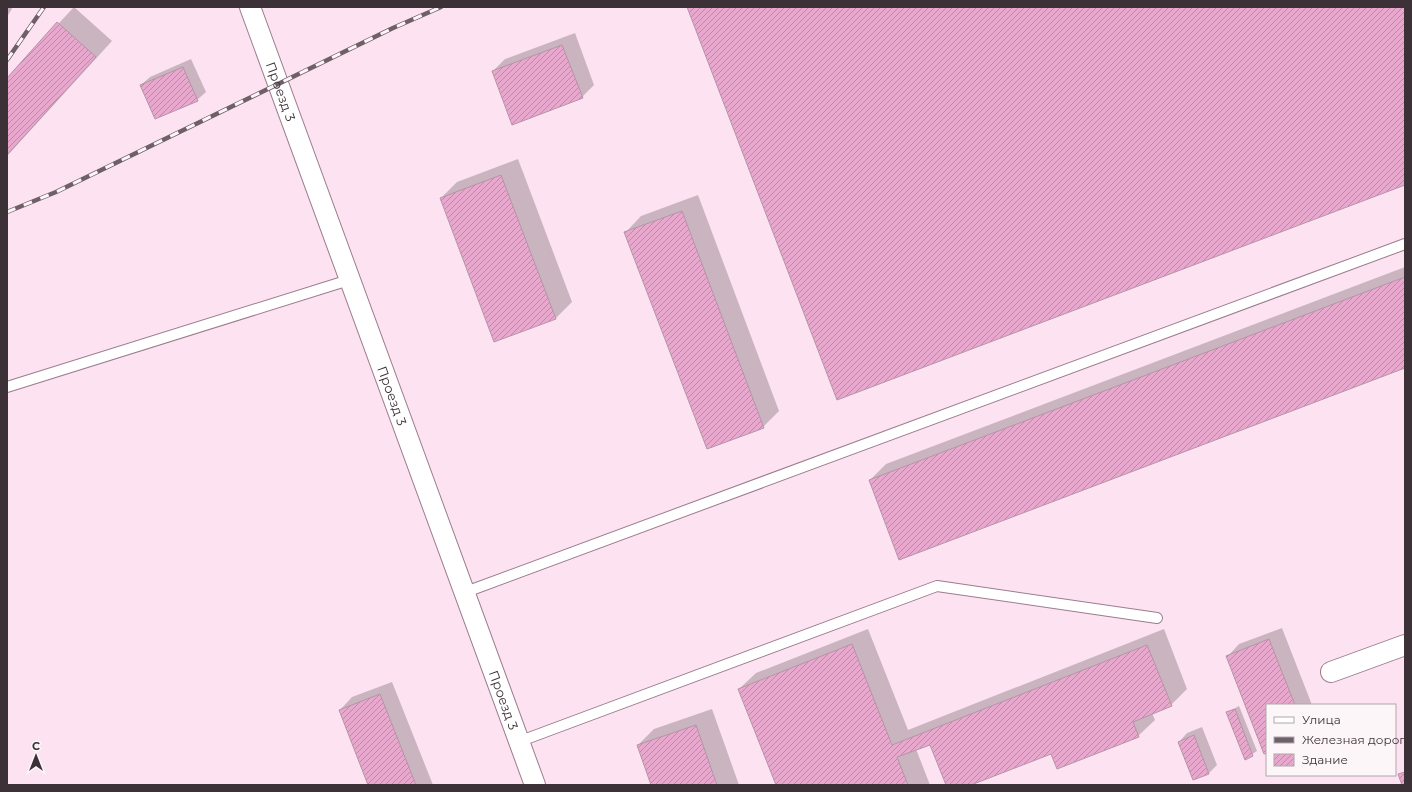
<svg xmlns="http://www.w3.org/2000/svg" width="1412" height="792" font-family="Montserrat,sans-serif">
	<defs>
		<pattern id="building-hatch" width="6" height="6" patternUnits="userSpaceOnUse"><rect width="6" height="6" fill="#e8a7cd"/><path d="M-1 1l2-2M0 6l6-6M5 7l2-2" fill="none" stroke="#bd89a7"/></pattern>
	</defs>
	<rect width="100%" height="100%" fill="#fde2f1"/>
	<g fill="#0003">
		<polygon points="7,7 13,7 7,17"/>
		<polygon points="74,7 112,41 7,156 7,79"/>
		<polygon points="575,33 594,85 582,97 493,71 505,59"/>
		<polygon points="191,59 206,92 197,100 141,85 150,77"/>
		<polygon points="518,159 572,302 556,318 495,340 441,198 457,182"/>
		<polygon points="698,195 779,411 763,427 625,233 641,216"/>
		<polygon points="1405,267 1405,367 870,480 886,464"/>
		<polygon points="1282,628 1312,705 1267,705 1267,752 1227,657 1239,644"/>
		<polygon points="868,629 908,730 1164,629 1187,689 1171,705 1152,713 1155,720 1138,736 1051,753 968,785 947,785 930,743 916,749 930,785 777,785 739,689 756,673"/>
		<polygon points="392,682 433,785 370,785 340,710 352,697"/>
		<polygon points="1239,706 1257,751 1246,758 1228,712"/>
		<polygon points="712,709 739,785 652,785 638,745 654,729"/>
		<polygon points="1202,727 1217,765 1209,773 1179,742 1187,733"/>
	</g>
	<g fill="url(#building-hatch)" stroke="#b495a7">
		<polygon points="687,7 1405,7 1405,185 837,400"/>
		<polygon points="57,22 96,57 7,155 7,78"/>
		<polygon points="562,45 583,98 512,125 492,71"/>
		<polygon points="183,67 198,101 155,119 140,85"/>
		<polygon points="501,175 556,319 494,342 440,198"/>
		<polygon points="682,211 764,428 707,449 624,232"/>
		<polygon points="1405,277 1405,368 899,560 869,480"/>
		<polygon points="1269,639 1295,705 1267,705 1267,753 1264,754 1226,656"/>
		<polygon points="852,644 892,745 1147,645 1172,706 1133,722 1139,737 1057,769 1051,754 971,785 946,785 930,745 897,757 908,785 776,785 738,689"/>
		<polygon points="380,694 416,785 368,785 339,710"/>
		<polygon points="1235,709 1253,756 1245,760 1226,712"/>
		<polygon points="696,725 717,785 651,785 637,745"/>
		<polygon points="1194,735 1209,774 1193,780 1178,742"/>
		<polygon points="1405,772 1405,785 1402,785 1398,774"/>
	</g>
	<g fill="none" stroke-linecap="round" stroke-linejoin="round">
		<defs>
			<g id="service">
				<polyline points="7,387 349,280"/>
				<polyline points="463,593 1405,244"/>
				<polyline points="518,742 937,586 1157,618"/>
			</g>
			<g id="minor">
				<path id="s1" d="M250,7l285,778"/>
				<polyline points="1331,672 1405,645"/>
			</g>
		</defs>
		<use href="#service" stroke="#9b7d8e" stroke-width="12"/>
		<use href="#minor" stroke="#9b7d8e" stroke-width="22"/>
		<use href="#service" stroke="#fff" stroke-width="10"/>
		<use href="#minor" stroke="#fff" stroke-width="20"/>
		<defs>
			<g id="rail">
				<polyline points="7,60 44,7"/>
				<polyline points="7,212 56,192 393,28 441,7"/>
			</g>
		</defs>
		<use href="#rail" stroke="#6f5f68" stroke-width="4.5"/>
		<use href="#rail" stroke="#fdf6f9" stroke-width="3" stroke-dasharray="9" stroke-linecap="butt"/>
	</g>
	<g text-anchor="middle" stroke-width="3" stroke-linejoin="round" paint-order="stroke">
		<g font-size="13" fill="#3d3138" stroke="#fdf6f9">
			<text dy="5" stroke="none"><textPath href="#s1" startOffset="90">Проезд 3</textPath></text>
			<text dy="5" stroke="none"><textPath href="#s1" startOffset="414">Проезд 3</textPath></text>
			<text dy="5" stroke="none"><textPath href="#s1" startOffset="738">Проезд 3</textPath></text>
		</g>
	</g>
	<rect width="1412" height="792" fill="none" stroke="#3d3138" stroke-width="16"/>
	<rect x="1266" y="704" width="130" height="72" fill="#fdf6f9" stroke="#b0a7ac"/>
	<rect x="1274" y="717" width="20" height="6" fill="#ffffff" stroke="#b0a7ac"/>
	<text x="1302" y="724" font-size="12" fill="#3d3138">Улица</text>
	<rect x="1274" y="737" width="20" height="6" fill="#6f5f68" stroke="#b0a7ac"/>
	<text x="1302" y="744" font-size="12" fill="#3d3138">Железная дорога</text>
	<rect x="1274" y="754" width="20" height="12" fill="url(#building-hatch)" stroke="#b0a7ac"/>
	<text x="1302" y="764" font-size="12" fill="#3d3138">Здание</text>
	<g transform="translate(36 756)" stroke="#fdf6f9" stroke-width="3" paint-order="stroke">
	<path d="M0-3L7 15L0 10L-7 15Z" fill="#3d3138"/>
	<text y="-6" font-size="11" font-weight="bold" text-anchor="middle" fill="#3d3138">С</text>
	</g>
</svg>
